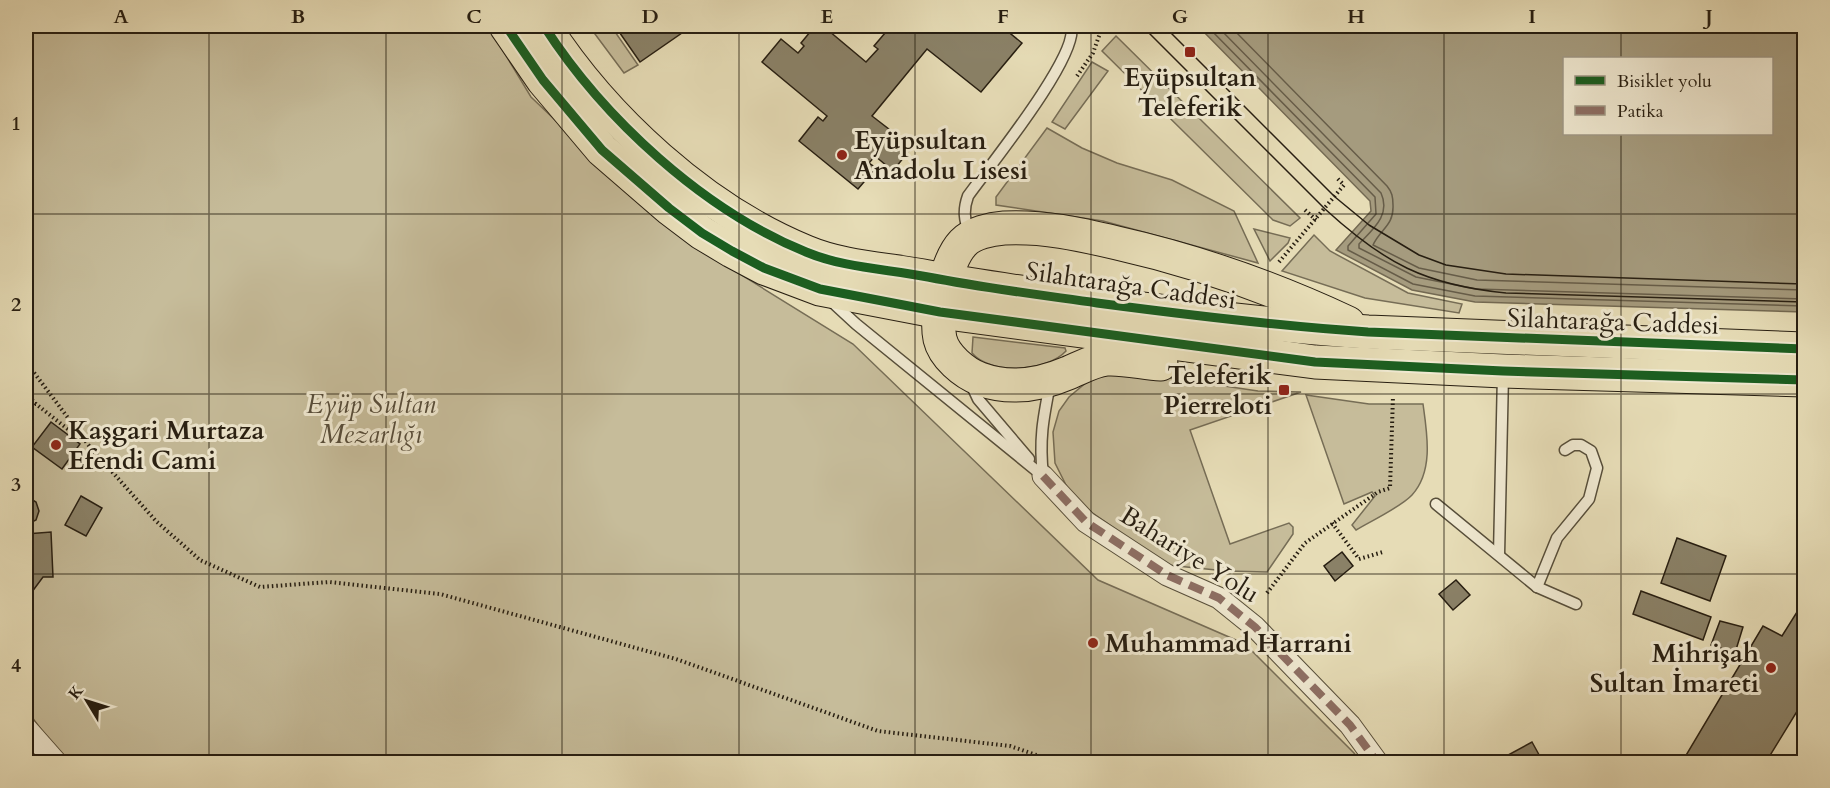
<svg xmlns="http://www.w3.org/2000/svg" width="1830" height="788" font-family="Cardo,serif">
	<rect width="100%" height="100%" fill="#e6dcb6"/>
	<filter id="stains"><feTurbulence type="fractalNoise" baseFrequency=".00333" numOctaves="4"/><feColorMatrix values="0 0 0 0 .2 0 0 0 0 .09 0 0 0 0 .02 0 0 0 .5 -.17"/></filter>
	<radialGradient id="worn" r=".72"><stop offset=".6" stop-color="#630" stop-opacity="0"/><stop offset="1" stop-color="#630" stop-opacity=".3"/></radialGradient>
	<g fill="#c6bc9a" stroke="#766d56" stroke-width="1.5">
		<polygon points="26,26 488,26 531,97 616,178 709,255 853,344 1098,580 1245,644 1354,753 1361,762 65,762 26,709"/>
		<polygon points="589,26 611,26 638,65 624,73"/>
		<polygon points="1116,36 1300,218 1290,226 1273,220 1102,51"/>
		<polygon points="1092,62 1108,71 1065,129 1052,122"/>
		<polygon points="1047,128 1082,148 1117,163 1172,180 1234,211 1258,263 1103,221 996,205 996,197"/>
		<polygon points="1254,229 1290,238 1288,243 1270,261"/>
		<polygon points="1314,235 1330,251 1408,293 1462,304 1459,313 1365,298 1282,271"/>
		<path d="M973,337l92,11 1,3c-19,21 -76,24 -94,2z"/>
		<polygon points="1123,371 1258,391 1301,392 1190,430 1230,544 1289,523 1293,527 1293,534 1267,572 1226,571 1167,565 1087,509 1067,487 1055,463 1053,432 1059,411 1069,397 1087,382 1102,374"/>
		<path d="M1306,395l63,9h54c4,29 11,67 -11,91 -11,12 -41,26 -56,35l-4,-5 23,-29 -3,-4 -28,12z"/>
	</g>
	<path fill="#a59b7e" stroke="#736952" stroke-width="1.5" fill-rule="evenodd" d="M1198,26h606v286l-329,-10 -63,-12 -76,-40 35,-39 -1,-10zM1564,58h208v76h-208z"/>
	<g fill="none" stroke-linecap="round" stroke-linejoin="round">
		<g stroke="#665c48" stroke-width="1.5">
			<polyline points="1207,26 1375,197 1376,214 1348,246 1348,250 1413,284 1475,296 1804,306"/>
			<path d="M1217,26l164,167c10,22 -8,36 -22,51v4l57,29 60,12 328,10"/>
			<path d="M1230,26l157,160c5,6 6,11 6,19 1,21 -13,24 -20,40l46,23 58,12 327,10"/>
		</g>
	</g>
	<g fill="#8a8167" stroke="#271e11" stroke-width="1.5">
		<polygon points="615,26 692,26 640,62"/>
		<polygon points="815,26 823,26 866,62 878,49 874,46 891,26 1001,26 1022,43 981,92 927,49 872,116 912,147 893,171 875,156 869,163 876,168 858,189 799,141 818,117 823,121 827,116 762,62 781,39 798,53 804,46 801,43"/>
		<polygon points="51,422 80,444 62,469 32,447"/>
		<polygon points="26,496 36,502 39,511 36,520 26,525"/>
		<polygon points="81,496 102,508 86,536 65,525"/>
		<polygon points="51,532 53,577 43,577 26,600 26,534"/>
		<polygon points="1677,538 1726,556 1710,601 1661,583"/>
		<polygon points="1342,552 1353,566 1335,581 1324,566"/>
		<polygon points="1456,580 1470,595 1453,610 1439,594"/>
		<polygon points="1641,591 1711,617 1703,640 1633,614"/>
		<polygon points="1797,612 1804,616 1804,700 1766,762 1682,762 1763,626 1782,636"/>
		<polygon points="1720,621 1743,627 1735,653 1711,645"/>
		<polygon points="1532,742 1543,762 1501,762 1499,760"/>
	</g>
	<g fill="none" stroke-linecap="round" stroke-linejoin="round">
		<defs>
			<g id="lane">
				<path d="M970,234c-6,-14 -7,-24 -2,-38 20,-28 112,-141 103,-170"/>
				<polyline points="830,300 856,324 1043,476"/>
				<polyline points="971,384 978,399 1029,459"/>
				<path d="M1043,476c-4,-36 0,-57 7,-92"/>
				<polyline points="1436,504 1537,587 1576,604"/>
				<polyline points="1499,555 1503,374"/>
				<polyline points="1537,587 1557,538 1589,499 1597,468 1591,451 1581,445 1573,445 1565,450"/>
			</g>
			<g id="street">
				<polyline points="1043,476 1086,522 1167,575 1219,598 1255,627 1350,725 1377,762"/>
				<polyline points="26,728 56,762"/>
			</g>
			<g id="primary">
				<polyline points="506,26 543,80 602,150 669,208 702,233 732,251 764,268 820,289 940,312 1315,362 1503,371 1804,380"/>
				<path d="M544,26c60,93 159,184 262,226 38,16 82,17 122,25 56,11 113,18 169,26 91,12 181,23 271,29l436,17"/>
				<path d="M1161,364c-17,-1 -37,-6 -54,-5 -13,1 -27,9 -39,14 -28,12 -58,17 -88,6 -16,-6 -36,-23 -40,-40 -5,-24 6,-78 23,-96 9,-10 28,-14 41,-15 39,-2 75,6 113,15 80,18 156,45 231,80"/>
			</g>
		</defs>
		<use href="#lane" stroke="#574e3a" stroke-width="13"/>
		<use href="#street" stroke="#574e3a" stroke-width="23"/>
		<use href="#primary" stroke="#271e11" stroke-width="35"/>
		<g stroke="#271e11" stroke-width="4" stroke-dasharray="1.5 3" stroke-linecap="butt">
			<polyline points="1077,76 1093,53 1100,33 1093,26"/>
			<polyline points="26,89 29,102 27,115 26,116"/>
			<polyline points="1305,210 1316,220"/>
			<polyline points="1279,262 1344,185 1337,178"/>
			<polyline points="26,362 90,447 156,521 200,560 260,587 329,582 440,594 676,659 878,731 1010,746 1057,762"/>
			<polyline points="26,393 36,404 84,442"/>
			<polyline points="26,404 36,404"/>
			<polyline points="1332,523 1359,559 1383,552"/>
			<polyline points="1267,593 1305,543 1378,492 1390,488 1393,396"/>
		</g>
		<use href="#lane" stroke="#efe8d0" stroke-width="10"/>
		<use href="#street" stroke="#efe8d0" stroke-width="21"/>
		<use href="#primary" stroke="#e6dcb6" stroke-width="33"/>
		<g stroke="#271e11" stroke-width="1.5">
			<path d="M1142,26l183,183c59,54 100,76 181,84l298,9"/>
			<polyline points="1164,26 1335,197 1369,225 1419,255 1446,265 1506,274 1804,284"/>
		</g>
		<polyline stroke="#8d6e63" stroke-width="8" stroke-dasharray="15 8" stroke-linecap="butt" points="1043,476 1086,522 1167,575 1219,598 1255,627 1350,725 1377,762"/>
		<defs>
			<g id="cycleway">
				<polyline points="506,26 543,80 602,150 669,208 702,233 732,251 764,268 820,289 940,312 1315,362 1503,371 1804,380"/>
				<path d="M544,26c60,93 159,184 262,226 38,16 82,17 122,25 56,11 113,18 169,26 91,12 181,23 271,29l436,17"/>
			</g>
		</defs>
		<use href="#cycleway" stroke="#efe8d0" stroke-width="13"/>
		<use href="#cycleway" stroke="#1b5e20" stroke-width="9"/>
	</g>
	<path fill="none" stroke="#271e11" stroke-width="1.5" stroke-opacity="0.55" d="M209,26v736M386,26v736M562,26v736M739,26v736M915,26v736M1091,26v736M1268,26v736M1444,26v736M1621,26v32M1621,134v628M26,214h1778M26,394h1778M26,574h1778"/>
	<g fill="#8f2418" stroke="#efe8d0" stroke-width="2">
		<rect x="1184" y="46" width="12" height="12" rx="3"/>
		<circle cx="842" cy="155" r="6"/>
		<rect x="1278" y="384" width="12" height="12" rx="3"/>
		<circle cx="56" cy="445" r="6"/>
		<circle cx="1093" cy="643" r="6"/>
		<circle cx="1771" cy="668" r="6"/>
	</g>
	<g text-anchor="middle" stroke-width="6" stroke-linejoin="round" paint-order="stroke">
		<g font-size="26" font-weight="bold" fill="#271e11" stroke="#efe8d0" text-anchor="start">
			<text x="1190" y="86" text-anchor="middle">Eyüpsultan<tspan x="1190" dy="30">Teleferik</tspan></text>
			<text x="854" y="149">Eyüpsultan<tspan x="854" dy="30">Anadolu Lisesi</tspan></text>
			<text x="1272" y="384" text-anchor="end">Teleferik<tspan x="1272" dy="30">Pierreloti</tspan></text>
			<text x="68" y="439">Kaşgari Murtaza<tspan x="68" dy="30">Efendi Cami</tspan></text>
			<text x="1105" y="652">Muhammad Harrani</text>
			<text x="1759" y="662" text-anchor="end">Mihrişah<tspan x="1759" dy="30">Sultan İmareti</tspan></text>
		</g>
		<g font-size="26" fill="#271e11" stroke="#efe8d0">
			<text transform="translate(1131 285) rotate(8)" y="9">Silahtarağa Caddesi</text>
			<text transform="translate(1613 321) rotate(2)" y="9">Silahtarağa Caddesi</text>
			<text transform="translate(1190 554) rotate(32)" y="9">Bahariye Yolu</text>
		</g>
		<g font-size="26" font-style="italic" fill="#574d3a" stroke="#efe8d0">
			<text x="371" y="413">Eyüp Sultan<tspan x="371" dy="30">Mezarlığı</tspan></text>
		</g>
	</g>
	<rect width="1830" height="788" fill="none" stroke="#e6dcb6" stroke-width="66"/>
	<rect x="1563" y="57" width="210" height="78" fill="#efe8d0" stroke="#9f9784" stroke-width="1.5"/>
	<rect x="1575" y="76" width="30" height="9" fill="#1b5e20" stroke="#9f9784" stroke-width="1.5"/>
	<text x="1617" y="87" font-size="18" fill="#271e11">Bisiklet yolu</text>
	<rect x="1575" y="106" width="30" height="9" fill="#8d6e63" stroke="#9f9784" stroke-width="1.5"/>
	<text x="1617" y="117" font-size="18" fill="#271e11">Patika</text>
	<g transform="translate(87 701) rotate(308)" stroke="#efe8d0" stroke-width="4.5" paint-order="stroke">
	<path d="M0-4.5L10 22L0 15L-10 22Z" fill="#271e11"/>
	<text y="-9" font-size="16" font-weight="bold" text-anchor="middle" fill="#271e11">K</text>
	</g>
	<rect x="33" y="33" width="1764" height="722" fill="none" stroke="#271e11" stroke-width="2"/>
	<g font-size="20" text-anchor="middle" font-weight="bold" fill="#271e11">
		<text x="121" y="23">A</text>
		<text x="298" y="23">B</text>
		<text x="474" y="23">C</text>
		<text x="650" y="23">D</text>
		<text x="827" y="23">E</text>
		<text x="1003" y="23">F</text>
		<text x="1180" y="23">G</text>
		<text x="1356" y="23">H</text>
		<text x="1532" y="23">I</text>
		<text x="1709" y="23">J</text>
		<text x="16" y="130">1</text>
		<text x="16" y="311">2</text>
		<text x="16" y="491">3</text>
		<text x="16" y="672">4</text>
	</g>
	<rect width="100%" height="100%" filter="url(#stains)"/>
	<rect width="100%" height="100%" fill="url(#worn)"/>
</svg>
